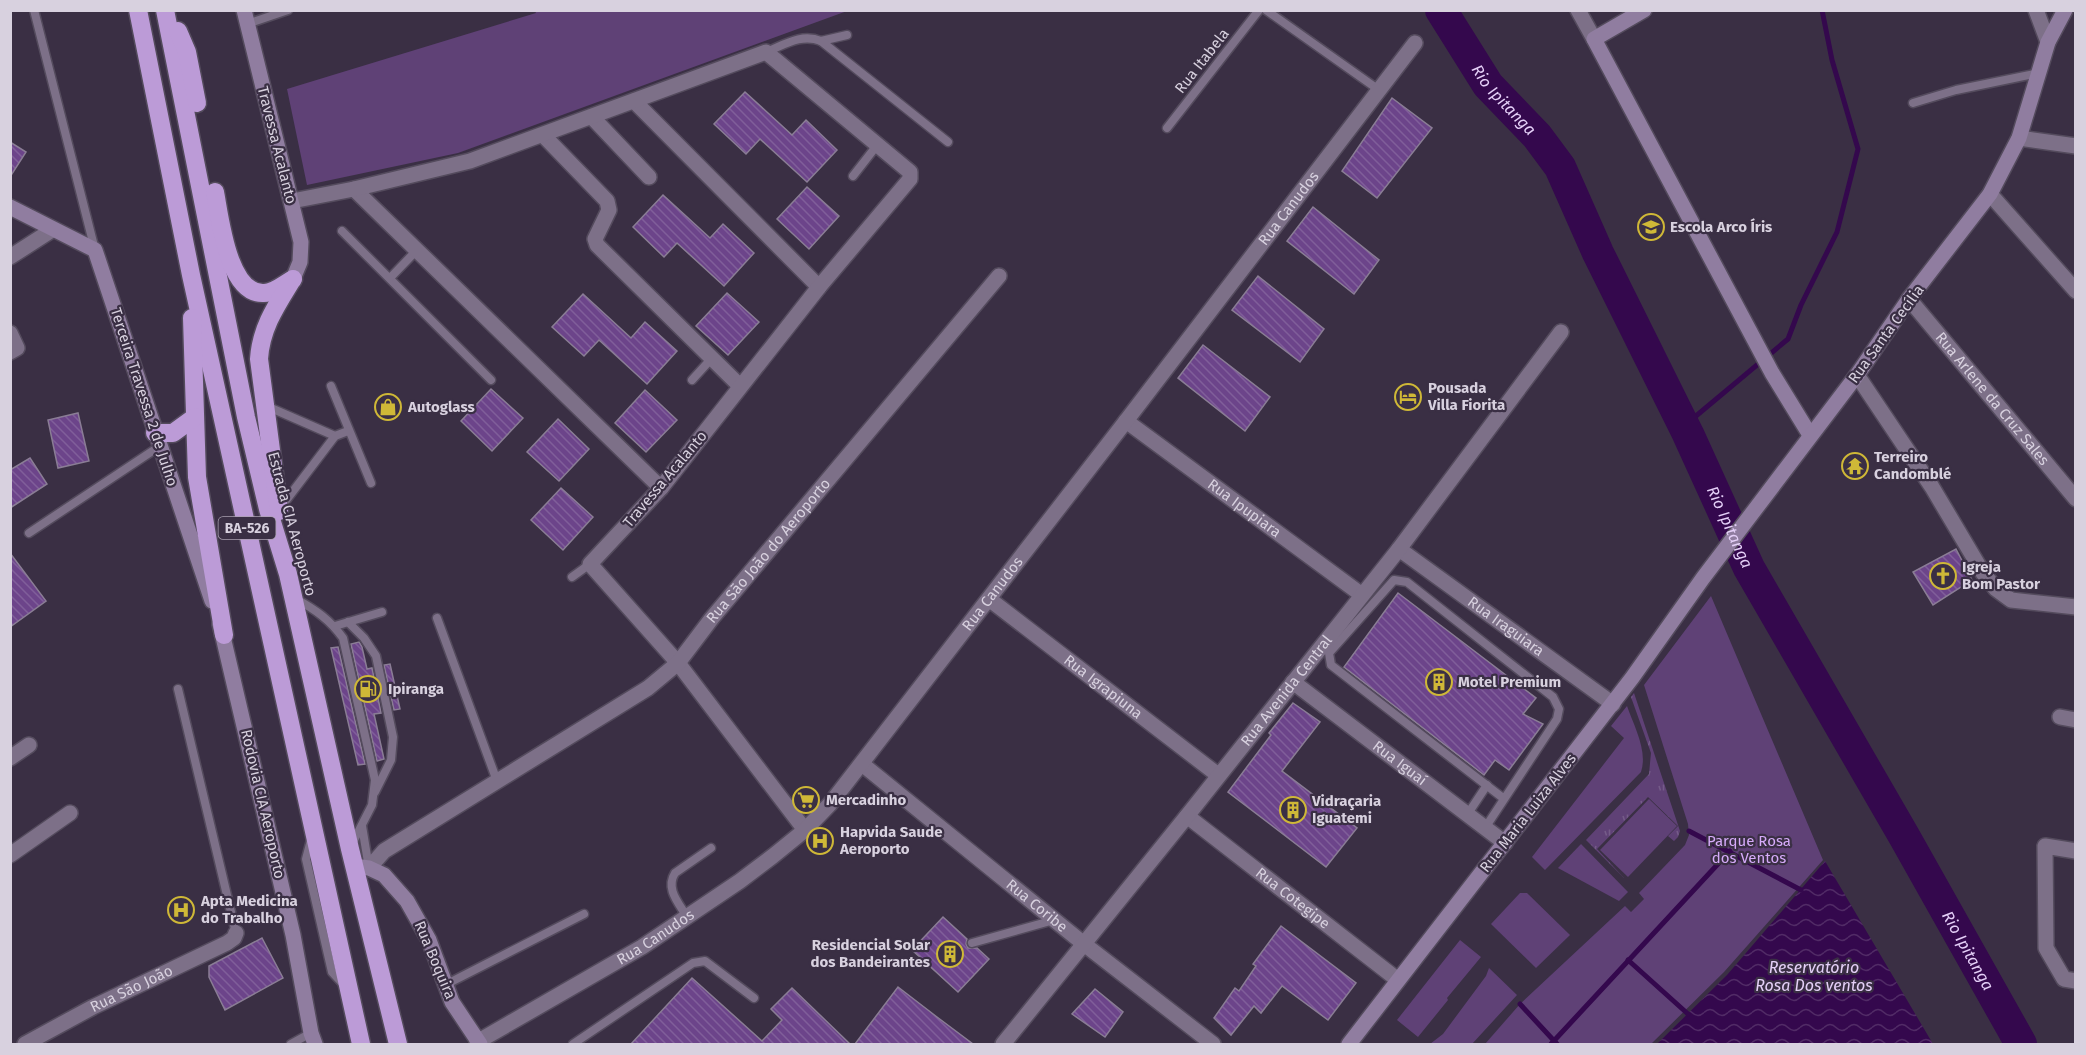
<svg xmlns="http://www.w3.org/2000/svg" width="2086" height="1055" font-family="'Fira Sans',sans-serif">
	<defs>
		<pattern id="grass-tufts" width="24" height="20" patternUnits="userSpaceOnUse" patternTransform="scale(1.5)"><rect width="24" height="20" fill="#5f4176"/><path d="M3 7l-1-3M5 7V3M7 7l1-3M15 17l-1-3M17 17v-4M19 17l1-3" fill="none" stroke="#755b89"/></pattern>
		<pattern id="water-waves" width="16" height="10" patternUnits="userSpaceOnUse" patternTransform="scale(1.5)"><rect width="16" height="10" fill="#34084d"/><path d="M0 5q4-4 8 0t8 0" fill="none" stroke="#512b66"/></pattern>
		<pattern id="building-back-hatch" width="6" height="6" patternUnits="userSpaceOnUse" patternTransform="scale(1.5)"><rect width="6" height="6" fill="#6c448a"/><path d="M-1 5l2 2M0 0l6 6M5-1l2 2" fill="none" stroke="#805e9a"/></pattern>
	</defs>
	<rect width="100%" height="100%" fill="#3a2f44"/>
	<polygon fill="url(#grass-tufts)" points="1634,693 1680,831 1678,837 1674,841 1668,836 1678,826 1648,797 1597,849 1625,879 1586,840 1649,774 1651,753 1631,697"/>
	<g fill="#5f4176">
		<polygon points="535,11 535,10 847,11 458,153 307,185 287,89 536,13"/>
		<polygon points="1711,596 1823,860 1724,972 1651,1044 1485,1044 1520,1004 1625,906 1631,912 1644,899 1639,893 1685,845 1689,835 1688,824 1644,685"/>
		<path d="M1627,706c7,20 21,45 14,66l-96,98 -13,-13 92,-119 -13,-12z"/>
		<polygon points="1649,799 1677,826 1628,877 1600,850"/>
		<polygon points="1581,844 1628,892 1619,901 1558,868"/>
		<polygon points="1520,893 1527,893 1570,935 1536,968 1491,924"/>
		<polygon points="1460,940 1481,957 1447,998 1448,1000 1418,1037 1397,1020"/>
		<polygon points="1489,968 1517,995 1472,1044 1430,1044 1443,1034 1486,976"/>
	</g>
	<polygon fill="url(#water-waves)" points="1825,861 1933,1044 1657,1044 1727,975"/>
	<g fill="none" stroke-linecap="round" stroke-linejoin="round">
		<g stroke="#34084d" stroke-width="5">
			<polyline points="1684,426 1788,339 1801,305 1837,232 1858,149 1832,60 1822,10"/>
			<polyline points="1689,831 1801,890"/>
			<polyline points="1628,960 1688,1014"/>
			<polyline points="1520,1004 1557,1044"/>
			<polyline points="1551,1044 1730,851"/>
		</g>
		<path stroke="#34084d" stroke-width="32" id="s1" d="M1441,10l47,75 49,51 23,31 38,86 90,181 61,134 155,268 117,208"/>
	</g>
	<g fill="url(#building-back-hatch)" stroke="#8a7d95" stroke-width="1.5">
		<polygon points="745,92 792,135 806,120 837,150 807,182 760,139 746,154 714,124"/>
		<polygon points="1392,98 1432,128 1377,198 1342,171"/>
		<polygon points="10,142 26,152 10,177"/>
		<polygon points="807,187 839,216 809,249 777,219"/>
		<polygon points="663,195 710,238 723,224 754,253 724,286 677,243 664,257 633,227"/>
		<polygon points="1313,207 1379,260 1354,294 1287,241"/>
		<polygon points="1258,276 1324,329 1300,362 1232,310"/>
		<polygon points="727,293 759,322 728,355 696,326"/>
		<polygon points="583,294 631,338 645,322 677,351 647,384 599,340 584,356 552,327"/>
		<polygon points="1203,345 1270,397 1245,431 1178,378"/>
		<polygon points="491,389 523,418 492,451 461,421"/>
		<polygon points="645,390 677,420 646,452 615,423"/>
		<polygon points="78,413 89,461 58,468 48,420"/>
		<polygon points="558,419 589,449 559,481 527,452"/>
		<polygon points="30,458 47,484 10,508 10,470"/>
		<polygon points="561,488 593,517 563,550 531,520"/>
		<polygon points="1956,549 1972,580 1933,605 1913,572"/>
		<polygon points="10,553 46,601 10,627"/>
		<polygon points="1398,593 1536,698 1523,714 1543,724 1509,770 1495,760 1484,775 1344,667"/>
		<polygon points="359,642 362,647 367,669 372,668 381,713 374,714 384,759 377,761 351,644"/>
		<polygon points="338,647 365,764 358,765 331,648"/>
		<polygon points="390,664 400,709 394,710 384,665"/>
		<polygon points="1293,703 1320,722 1282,771 1357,828 1326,867 1228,792 1271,735 1269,733"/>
		<polygon points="943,917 967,939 966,944 968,948 977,948 989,959 958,992 912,950"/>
		<polygon points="1281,926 1356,983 1328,1020 1282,986 1261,1013 1254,1006 1231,1035 1214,1018 1235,988 1239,991 1256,966 1253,964"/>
		<polygon points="262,938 283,978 225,1010 209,977 209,966"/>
		<polygon points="692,978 762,1041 782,1020 771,1009 792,988 850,1044 631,1044"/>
		<polygon points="898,987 937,1017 973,1044 855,1044"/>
		<polygon points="1095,989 1123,1012 1105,1037 1072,1014"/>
	</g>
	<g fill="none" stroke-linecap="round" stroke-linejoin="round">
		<defs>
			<g id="lane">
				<polyline points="34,10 95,250"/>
				<polyline points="1266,10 1379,90"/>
				<polyline points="247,24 288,10"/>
				<polyline points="821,41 847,35"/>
				<path d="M766,52c18,-7 35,-19 55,-11l127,101"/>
				<polyline points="1913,103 1956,90 2039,73"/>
				<polyline points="1167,128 1259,10"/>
				<polyline points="853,176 878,144"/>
				<polyline points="342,231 491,380"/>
				<polyline points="390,278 417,250"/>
				<polyline points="692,380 712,358"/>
				<polyline points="331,386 371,483"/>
				<polyline points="264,405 335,436"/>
				<polyline points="281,507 335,436 348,431"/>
				<polyline points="29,533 160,446"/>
				<polyline points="572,577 590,564"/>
				<path d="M296,599c20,11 34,21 47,39l32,142 -3,25 -21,41"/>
				<polyline points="437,618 497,781"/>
				<polyline points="348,622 364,638 376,656 393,737 391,760 375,792"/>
				<polyline points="335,626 382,612"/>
				<polyline points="178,689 236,933"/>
				<polyline points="1467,815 1487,785"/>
				<polyline points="362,826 369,868"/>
				<polyline points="1485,828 1557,719 1559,709 1553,697 1407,582 1394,580 1329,653 1331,665 1503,798"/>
				<polyline points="311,840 306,859 332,972 345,986"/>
				<path d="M687,917c-8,-14 -22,-28 -12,-44l36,-25"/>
				<polyline points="972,943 1054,920"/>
				<polyline points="445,985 584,914"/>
				<polyline points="291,1044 311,1033"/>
				<polyline points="573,1044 693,963 705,961 754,998"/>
			</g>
			<g id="street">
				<polyline points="1578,10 1594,39"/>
				<polyline points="2036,10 2048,42"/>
				<polyline points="634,101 819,287"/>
				<polyline points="592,117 649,177"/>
				<polyline points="543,135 607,201 609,210 595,239 597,245 740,386"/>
				<polyline points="2019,138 2076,146"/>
				<polyline points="354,189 661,488"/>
				<polyline points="1990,194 2076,291"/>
				<polyline points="292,201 354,189 470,161 766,52 910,172 910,179 819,287 661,488 590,564 678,663 805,830"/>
				<polyline points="10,257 52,230"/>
				<path id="s2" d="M1909,299l167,200"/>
				<polyline points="10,333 17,348 10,352"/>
				<polyline points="1857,375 1932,487 1983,573 1996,589 2011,600 2076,607"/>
				<path id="s3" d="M1126,421l236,174"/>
				<path id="s4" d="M1399,549l214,155"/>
				<path id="s5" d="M989,599l229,176"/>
				<path id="s6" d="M1293,682l212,161"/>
				<polyline points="2060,717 2076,720"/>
				<polyline points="10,758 29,745"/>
				<path id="s7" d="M862,764l222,180 129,100"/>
				<path id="s8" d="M1187,816l211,164"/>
				<polyline points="2076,851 2045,846 2046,948 2064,979 2076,981"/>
				<polyline points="10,855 70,813"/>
				<path id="s9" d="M369,868l15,-17 264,-163 30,-25 34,-45 287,-342"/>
				<path id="s10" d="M477,1042l165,-95 98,-66 33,-25 32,-26 25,-26 296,-383 289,-378"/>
				<path id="s11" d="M25,1044l68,-37 134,-64 7,-5 2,-5"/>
				<path id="s12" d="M1003,1044l184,-228 212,-267 162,-217"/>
			</g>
			<g id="secondary">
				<polyline points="244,10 301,242 300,262 293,279"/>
				<polyline points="1644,10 1594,39 1772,373 1810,435"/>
				<polyline points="10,207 95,250 212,601"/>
				<polyline points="220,624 293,935 311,1033 315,1044"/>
				<polyline points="354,866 369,868 384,875 407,901 429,940 452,1002 480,1044"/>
				<polyline points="1349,1044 1632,678 1703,578 1857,375 1909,299 1990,194 2019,138 2048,42 2065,10"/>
			</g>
			<g id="highway">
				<polyline points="138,10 191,275 361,1044"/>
				<polyline points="165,10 246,417 268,509 288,574 350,849 398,1044"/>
				<polyline points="178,31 187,52 197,103"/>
				<path d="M215,192c5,26 13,103 49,101 10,0 20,-9 29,-14"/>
				<polyline points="192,318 197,477 224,635"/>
				<polyline points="155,433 173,433 195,417"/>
				<path d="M279,511l-20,-152c2,-31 17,-53 33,-79"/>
			</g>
		</defs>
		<use href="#lane" stroke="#544b5d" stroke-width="11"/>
		<use href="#street" stroke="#544b5d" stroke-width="18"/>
		<use href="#secondary" stroke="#544b5d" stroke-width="18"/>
		<use href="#highway" stroke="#544b5d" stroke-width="21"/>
		<use href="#lane" stroke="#7d7088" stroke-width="8"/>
		<use href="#street" stroke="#7d7088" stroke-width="15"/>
		<use href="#secondary" stroke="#907da0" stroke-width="15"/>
		<use href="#highway" stroke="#bc9bd7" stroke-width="18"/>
	</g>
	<defs>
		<symbol id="school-ring" viewBox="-11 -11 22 22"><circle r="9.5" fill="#3a2f44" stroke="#cfb837" stroke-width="1.5"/><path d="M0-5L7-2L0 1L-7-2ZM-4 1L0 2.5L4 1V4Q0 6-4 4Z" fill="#cfb837"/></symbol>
		<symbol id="hotel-ring" viewBox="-11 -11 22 22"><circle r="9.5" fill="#3a2f44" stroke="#cfb837" stroke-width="1.5"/><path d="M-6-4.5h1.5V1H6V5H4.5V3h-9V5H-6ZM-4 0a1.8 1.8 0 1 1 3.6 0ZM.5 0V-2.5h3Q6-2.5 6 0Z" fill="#cfb837"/></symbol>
		<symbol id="shop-ring" viewBox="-11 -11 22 22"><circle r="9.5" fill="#3a2f44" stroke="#cfb837" stroke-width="1.5"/><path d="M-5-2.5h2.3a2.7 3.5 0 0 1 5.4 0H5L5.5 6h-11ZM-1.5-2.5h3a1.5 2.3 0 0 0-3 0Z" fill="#cfb837"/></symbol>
		<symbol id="temple-ring" viewBox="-11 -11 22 22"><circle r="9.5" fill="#3a2f44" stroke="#cfb837" stroke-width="1.5"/><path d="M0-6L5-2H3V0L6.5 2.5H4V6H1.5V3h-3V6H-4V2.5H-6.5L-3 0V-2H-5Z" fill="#cfb837"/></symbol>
		<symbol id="church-ring" viewBox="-11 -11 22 22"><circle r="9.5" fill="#3a2f44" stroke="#cfb837" stroke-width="1.5"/><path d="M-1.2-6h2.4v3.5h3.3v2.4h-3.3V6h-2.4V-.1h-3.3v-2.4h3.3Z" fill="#cfb837"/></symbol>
		<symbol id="building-ring" viewBox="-11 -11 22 22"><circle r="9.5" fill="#3a2f44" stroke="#cfb837" stroke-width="1.5"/><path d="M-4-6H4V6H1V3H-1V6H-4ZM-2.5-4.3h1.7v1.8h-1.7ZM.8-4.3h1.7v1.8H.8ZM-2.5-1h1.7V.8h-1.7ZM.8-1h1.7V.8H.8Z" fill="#cfb837"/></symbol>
		<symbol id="fuel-ring" viewBox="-11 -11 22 22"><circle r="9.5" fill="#3a2f44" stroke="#cfb837" stroke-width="1.5"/><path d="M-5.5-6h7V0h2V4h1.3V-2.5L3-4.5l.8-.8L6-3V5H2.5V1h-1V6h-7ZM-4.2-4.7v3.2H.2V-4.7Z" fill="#cfb837"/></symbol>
		<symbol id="supermarket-ring" viewBox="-11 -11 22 22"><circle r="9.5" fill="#3a2f44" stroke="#cfb837" stroke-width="1.5"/><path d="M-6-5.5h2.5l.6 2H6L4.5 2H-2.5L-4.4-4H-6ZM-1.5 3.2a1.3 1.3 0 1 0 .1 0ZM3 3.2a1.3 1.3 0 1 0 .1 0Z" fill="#cfb837"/></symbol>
		<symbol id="hospital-ring" viewBox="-11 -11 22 22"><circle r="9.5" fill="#3a2f44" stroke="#cfb837" stroke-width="1.5"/><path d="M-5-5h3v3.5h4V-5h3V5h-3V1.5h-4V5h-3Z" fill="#cfb837"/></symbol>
	</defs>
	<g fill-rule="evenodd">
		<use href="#school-ring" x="1636" y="212" width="30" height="30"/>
		<use href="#hotel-ring" x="1393" y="382" width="30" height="30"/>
		<use href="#shop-ring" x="373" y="392" width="30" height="30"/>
		<use href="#temple-ring" x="1840" y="451" width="30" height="30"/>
		<use href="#church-ring" x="1928" y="561" width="30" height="30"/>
		<use href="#building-ring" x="1424" y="667" width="30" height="30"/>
		<use href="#fuel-ring" x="353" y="674" width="30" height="30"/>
		<use href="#supermarket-ring" x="791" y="785" width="30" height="30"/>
		<use href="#building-ring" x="1278" y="795" width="30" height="30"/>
		<use href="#hospital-ring" x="805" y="826" width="30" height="30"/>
		<use href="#hospital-ring" x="166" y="895" width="30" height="30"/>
		<use href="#building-ring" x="935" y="939" width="30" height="30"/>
	</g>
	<g text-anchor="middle" stroke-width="4.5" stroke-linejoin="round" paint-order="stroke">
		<rect fill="#3a2f44" stroke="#a9a0b0" stroke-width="1.5" x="218.5" y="517" width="57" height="22" rx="4.5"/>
		<g font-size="14" font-weight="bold" fill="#d8d1df">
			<text x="247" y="533">BA-526</text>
		</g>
		<g font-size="15" fill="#d8d1df" stroke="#3a2f44">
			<text transform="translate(1202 61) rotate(-52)" y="5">Rua Itabela</text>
			<text transform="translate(277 145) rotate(76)" y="5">Travessa Acalanto</text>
			<text dy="5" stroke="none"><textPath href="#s10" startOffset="1179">Rua Canudos</textPath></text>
			<text transform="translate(1886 334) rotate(-54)" y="5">Rua Santa Cecília</text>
			<text transform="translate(144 397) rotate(72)" y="5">Terceira Travessa 2 de Julho</text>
			<text dy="5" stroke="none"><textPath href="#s2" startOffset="130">Rua Arlene da Cruz Sales</textPath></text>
			<text transform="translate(665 479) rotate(-50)" y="5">Travessa Acalanto</text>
			<text dy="5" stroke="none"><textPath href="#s3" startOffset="147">Rua Ipupiara</textPath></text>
			<text transform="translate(292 524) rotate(75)" y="5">Estrada CIA Aeroporto</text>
			<text dy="5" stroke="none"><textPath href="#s9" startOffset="516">Rua São João do Aeroporto</textPath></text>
			<text dy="5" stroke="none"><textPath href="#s10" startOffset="693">Rua Canudos</textPath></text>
			<text dy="5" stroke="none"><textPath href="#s4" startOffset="132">Rua Iraguiara</textPath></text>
			<text dy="5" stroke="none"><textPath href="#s5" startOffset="144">Rua Igrapiuna</textPath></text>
			<text dy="5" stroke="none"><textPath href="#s12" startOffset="453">Rua Avenida Central</textPath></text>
			<text dy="5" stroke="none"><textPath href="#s6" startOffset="134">Rua Iguaí</textPath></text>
			<text transform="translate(263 804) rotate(77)" y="5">Rodovia CIA Aeroporto</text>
			<text transform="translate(1528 813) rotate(-52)" y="5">Rua Maria Luiza Alves</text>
			<text dy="5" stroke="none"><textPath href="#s8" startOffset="134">Rua Cotegipe</textPath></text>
			<text dy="5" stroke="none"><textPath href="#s7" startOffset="225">Rua Coribe</textPath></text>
			<text dy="5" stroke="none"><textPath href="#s10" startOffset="207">Rua Canudos</textPath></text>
			<text transform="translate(435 960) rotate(67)" y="5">Rua Boquira</text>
			<text dy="5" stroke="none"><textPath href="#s11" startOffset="120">Rua São João</textPath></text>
		</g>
		<g font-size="15" font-weight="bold" fill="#d8d1df" stroke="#3a2f44" text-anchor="start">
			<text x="1670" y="232">Escola Arco Íris</text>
			<text x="1428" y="393">Pousada<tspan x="1428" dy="17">Villa Fiorita</tspan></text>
			<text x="408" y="412">Autoglass</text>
			<text x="1874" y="462">Terreiro<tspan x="1874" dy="17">Candomblé</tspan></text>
			<text x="1962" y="572">Igreja<tspan x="1962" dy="17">Bom Pastor</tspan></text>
			<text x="1458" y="687">Motel Premium</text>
			<text x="388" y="694">Ipiranga</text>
			<text x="826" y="805">Mercadinho</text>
			<text x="1312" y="806">Vidraçaria<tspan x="1312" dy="17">Iguatemi</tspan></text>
			<text x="840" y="837">Hapvida Saude<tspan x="840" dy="17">Aeroporto</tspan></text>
			<text x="201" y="906">Apta Medicina<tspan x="201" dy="17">do Trabalho</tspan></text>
			<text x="930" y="950" text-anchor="end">Residencial Solar<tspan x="930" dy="17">dos Bandeirantes</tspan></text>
		</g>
		<g font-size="15" fill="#d6abfa" stroke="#3a2f44">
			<text x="1749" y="846">Parque Rosa<tspan x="1749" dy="17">dos Ventos</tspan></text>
		</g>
		<g font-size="16" font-style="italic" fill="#e5d0f8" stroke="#3a2f44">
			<text dy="6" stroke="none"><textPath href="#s1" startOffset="110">Rio Ipitanga</textPath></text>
			<text dy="6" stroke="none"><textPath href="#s1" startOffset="596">Rio Ipitanga</textPath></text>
			<text dy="6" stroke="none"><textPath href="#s1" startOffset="1082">Rio Ipitanga</textPath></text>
			<text x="1814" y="973">Reservatório<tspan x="1814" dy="18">Rosa Dos ventos</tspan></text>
		</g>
	</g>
	<rect width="2086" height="1055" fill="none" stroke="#d8d1df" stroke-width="24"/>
</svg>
